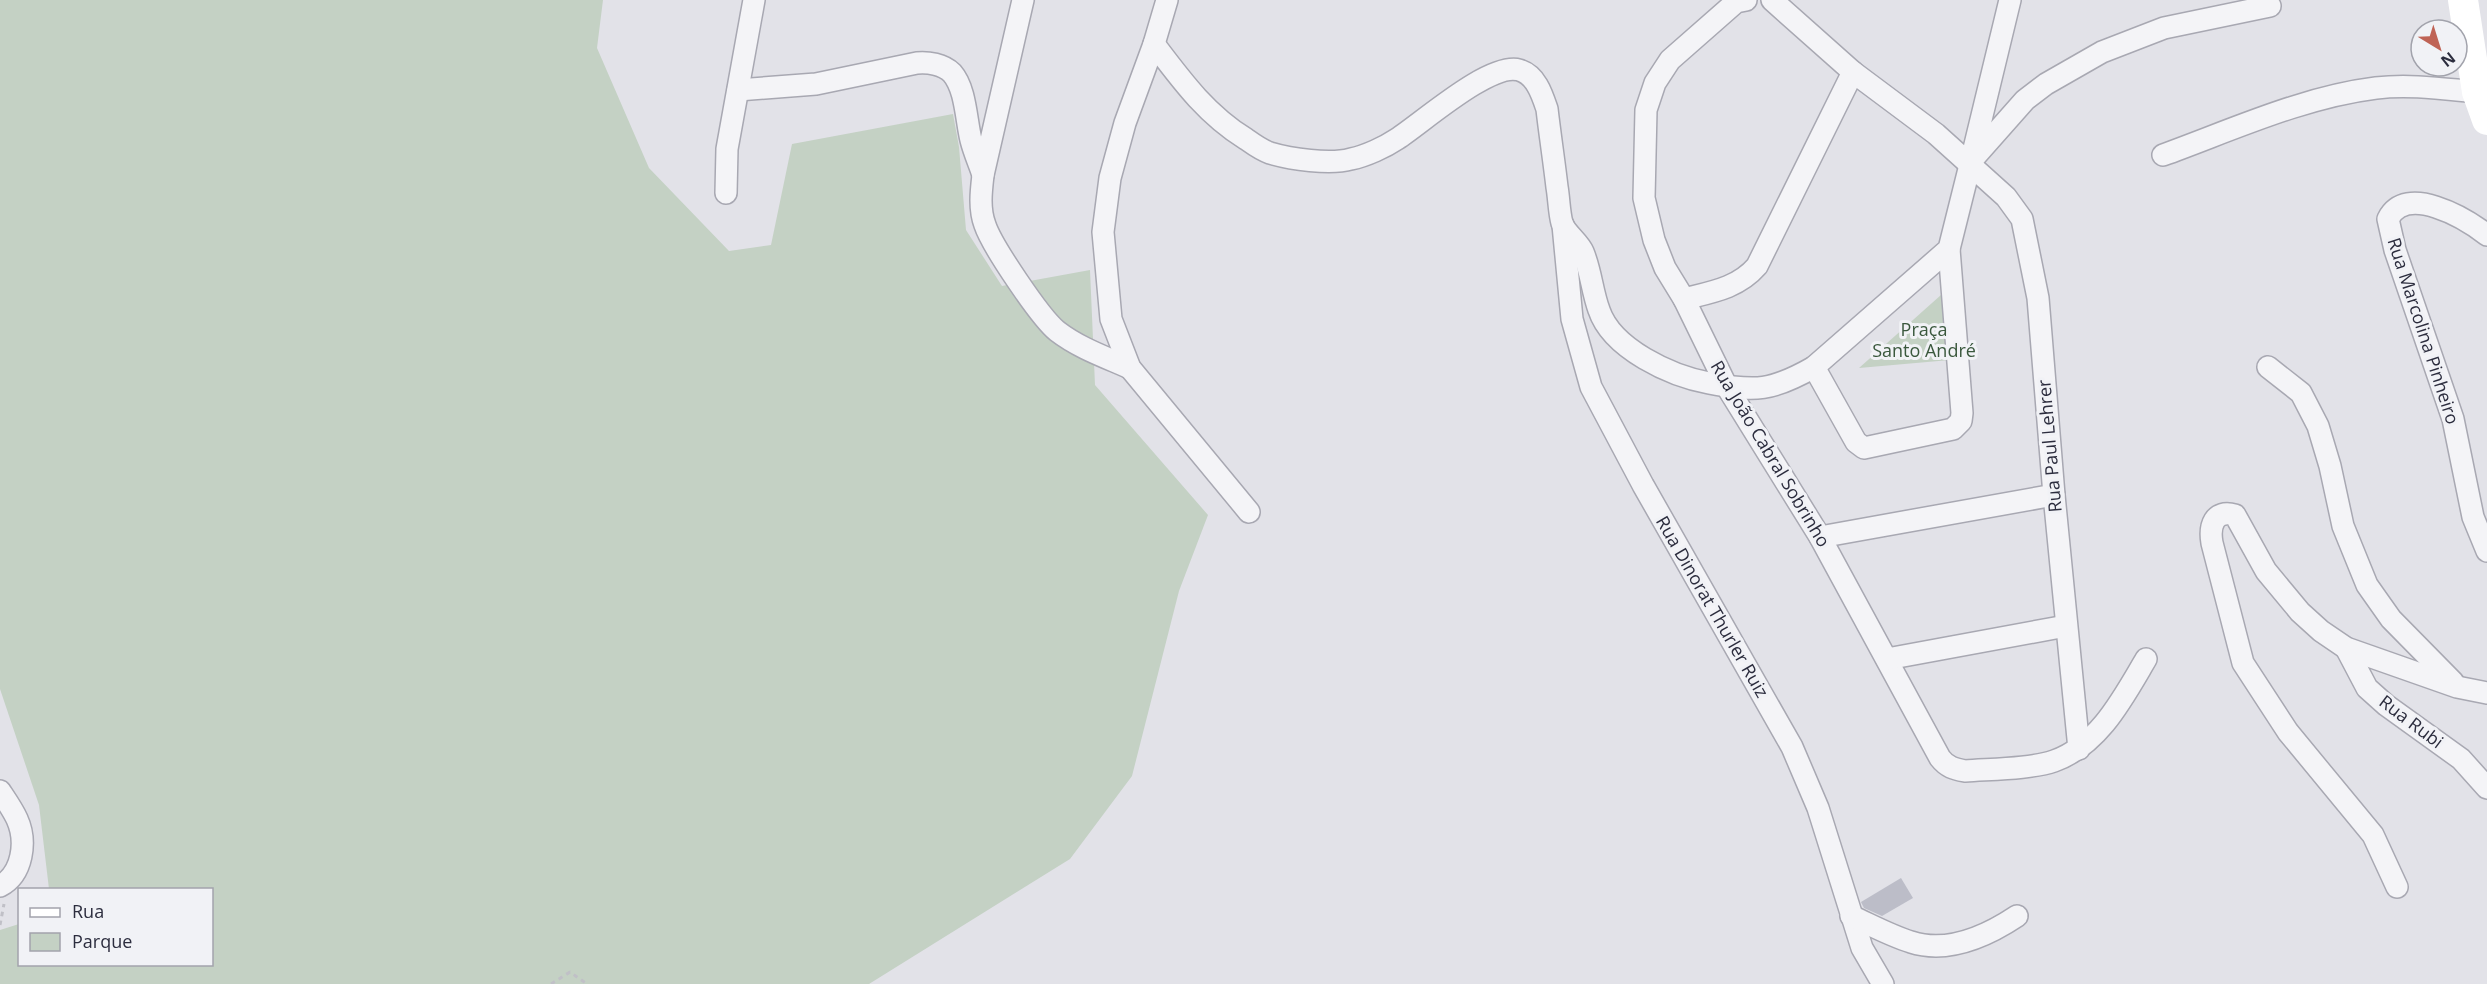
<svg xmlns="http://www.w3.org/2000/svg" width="2487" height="984" font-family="'Open Sans',sans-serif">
	<rect width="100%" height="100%" fill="#e2e2e8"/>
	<g fill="#c4d1c4">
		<polygon points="0,0 603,0 597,48 649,168 729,251 771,245 792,144 953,114 959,147 966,230 1002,286 1090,270 1095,385 1208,515 1179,591 1132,776 1070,859 869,984 0,984 0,930 19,924 20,964 212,964 212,890 49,889 39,805 0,689"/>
		<polygon points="1941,295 1950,360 1859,368"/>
	</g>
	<polygon fill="#bcbdc8" points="1901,878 1913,898 1882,916 1864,908 1861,902"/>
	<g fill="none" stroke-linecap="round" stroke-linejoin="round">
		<defs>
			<g id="street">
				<path d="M1023,0l-40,175c-2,17 -4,34 2,50 7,21 55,92 72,106 22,17 48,26 73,37"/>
				<polyline points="1167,0 1154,44 1125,123 1110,178 1103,232 1111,319 1130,368 1249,512"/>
				<path d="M1746,0l-10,2 -66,58 -15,23 -9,27 -2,88 10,42 11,28 19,31 43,88 93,150 120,221c7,9 14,11 25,13 26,-2 66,-2 89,-10 45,-16 69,-63 92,-102"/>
				<polyline points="1772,0 1853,72 1936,134 2006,197 2022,219 2038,298 2054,495 2079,749"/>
				<path d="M1154,44c28,37 52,70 92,95 7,5 15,11 24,14 20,6 60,12 81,6 15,-3 34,-12 46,-20 25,-16 93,-77 122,-69 17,5 23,24 28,39 3,26 7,52 10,78 2,11 2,25 5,36 3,10 17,19 21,29 8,19 9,39 16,58 13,39 72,66 110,73 47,9 63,8 105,-16l135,-118 22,-88 54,-61 21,-16 56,-32 62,-24 106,-22"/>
				<path d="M738,90l78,-6 101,-21c11,-1 26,1 35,10 14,16 14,47 19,67 3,12 8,23 12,35"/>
				<path d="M2163,155c69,-25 140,-58 213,-67 34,-4 68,1 101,4"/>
				<polyline points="1972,157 2010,0"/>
				<polyline points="726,193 727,149 754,0"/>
				<polyline points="1563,225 1572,319 1591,387 1643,485 1792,747 1818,808 1862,948 1883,984"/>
				<path d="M2487,235c-22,-17 -81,-52 -99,-16l7,31 58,169 20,98 14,34"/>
				<path d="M1684,299c28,-7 54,-11 73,-33l96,-194"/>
				<polyline points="1814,367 1856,442 1864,448 1953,429 1961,421 1962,413 1949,249"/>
				<polyline points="2268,367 2301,393 2318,426 2330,466 2343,526 2367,585 2391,619 2453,682"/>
				<polyline points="1820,537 2054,495"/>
				<polyline points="2346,648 2367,688 2386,705 2461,759 2487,788"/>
				<polyline points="1887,659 2066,626"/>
				<path d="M0,791c6,9 13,19 17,28 10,22 6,55 -17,67"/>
				<path d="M2397,887l-24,-52 -85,-103 -45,-69 -31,-120c-3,-17 2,-34 23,-28l31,56 34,41 21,19 25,17 111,39 30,6"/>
				<path d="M1851,916c20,9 40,20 60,26 37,12 76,-6 106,-26"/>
			</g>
		</defs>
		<use href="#street" stroke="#a8a8b2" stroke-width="24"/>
		<g stroke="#c0c0c7" stroke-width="3" stroke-dasharray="4.5 4.5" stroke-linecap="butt">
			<polyline points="0,925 4,904"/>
			<polyline points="551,984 570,972 587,984"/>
		</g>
		<use href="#street" stroke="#f4f4f7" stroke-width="21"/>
		<polyline stroke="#fff" stroke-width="30" points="2463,0 2477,92 2487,120"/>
	</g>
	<g text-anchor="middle" stroke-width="6" stroke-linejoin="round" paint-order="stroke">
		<g font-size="18" fill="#3a583d" stroke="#f1f2f6">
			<text x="1924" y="336">Praça<tspan x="1924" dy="21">Santo André</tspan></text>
		</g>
		<g font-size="18" fill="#2c2d3e" stroke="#f1f2f6">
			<text transform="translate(2423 331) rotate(72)" y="6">Rua Marcolina Pinheiro</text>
			<text transform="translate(2050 446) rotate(-95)" y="6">Rua Paul Lehrer</text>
			<text transform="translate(1770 454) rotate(59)" y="6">Rua João Cabral Sobrinho</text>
			<text transform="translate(1712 607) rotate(60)" y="6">Rua Dinorat Thurler Ruiz</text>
			<text transform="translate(2411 722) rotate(37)" y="6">Rua Rubi</text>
		</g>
	</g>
	<rect x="18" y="888" width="195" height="78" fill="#f1f2f6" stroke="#a2a3ac" stroke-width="1.5"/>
	<rect x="30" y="908" width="30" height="9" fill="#ffffff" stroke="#a2a3ac" stroke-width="1.5"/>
	<text x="72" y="918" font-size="18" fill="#2c2d3e">Rua</text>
	<rect x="30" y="933" width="30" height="18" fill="#c4d1c4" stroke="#a2a3ac" stroke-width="1.5"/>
	<text x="72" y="948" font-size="18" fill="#2c2d3e">Parque</text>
	<g transform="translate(2439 48) rotate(142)"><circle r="28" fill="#f1f2f6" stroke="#a2a3ac" stroke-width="1.5"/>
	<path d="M0-4.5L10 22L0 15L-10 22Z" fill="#bf6355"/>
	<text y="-9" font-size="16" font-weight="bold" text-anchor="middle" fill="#2c2d3e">N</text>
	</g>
</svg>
